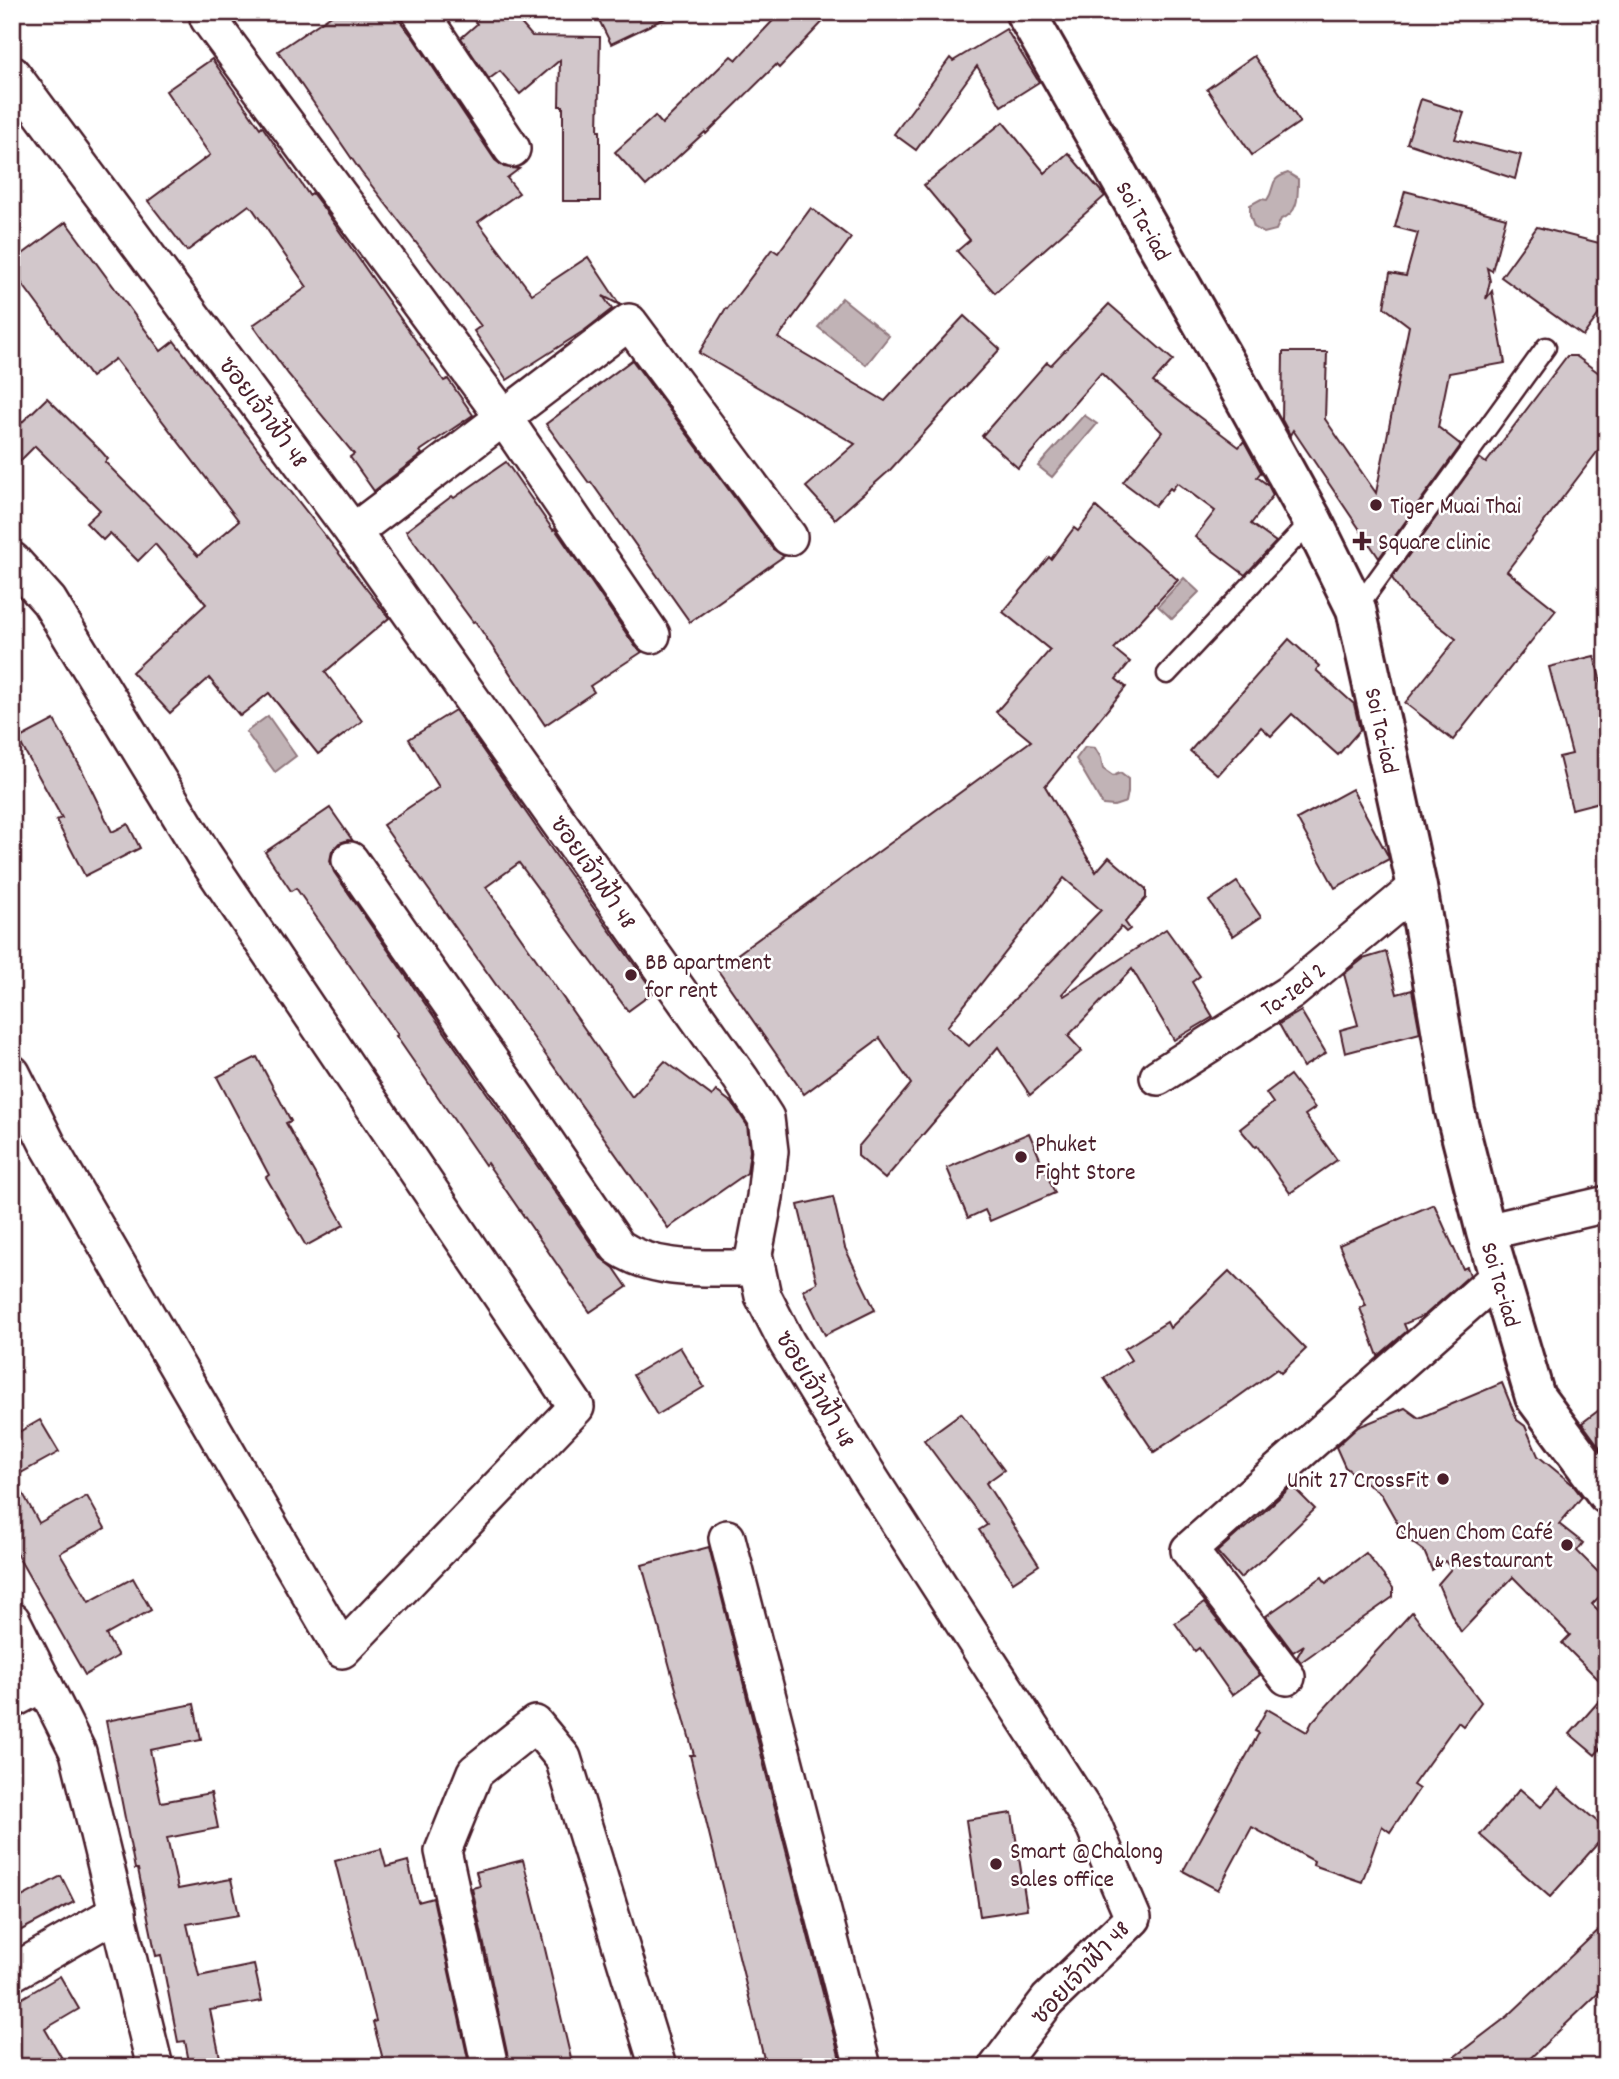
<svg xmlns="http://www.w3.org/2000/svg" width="1619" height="2079" font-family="Dekko,'Playpen Sans Thai',sans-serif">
	<rect width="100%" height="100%" fill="#fff"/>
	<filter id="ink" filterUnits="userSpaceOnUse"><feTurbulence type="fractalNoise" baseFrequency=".0143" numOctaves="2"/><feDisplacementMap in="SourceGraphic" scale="14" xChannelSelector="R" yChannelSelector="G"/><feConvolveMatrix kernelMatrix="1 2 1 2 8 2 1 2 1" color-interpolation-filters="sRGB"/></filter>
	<g filter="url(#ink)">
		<g fill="#c1b3b6" stroke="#91787e" stroke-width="2">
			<path d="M1288,173l10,6c0,17 1,34 -17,40l-5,11 -12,3 -10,-6 -4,-12v-10l11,-6 6,1c10,-14 0,-20 21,-27z"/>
			<polygon points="842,298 889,336 866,365 818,327"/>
			<polygon points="1084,415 1097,424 1052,477 1038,466"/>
			<polygon points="1184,578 1199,592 1172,619 1158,606"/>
			<polygon points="268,716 296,756 275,772 246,732"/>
			<polygon points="1085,747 1095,748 1101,758 1103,769 1113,776 1120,773 1128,779 1128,792 1126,802 1114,806 1103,805 1076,759"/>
		</g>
		<g fill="#d2c7cb" stroke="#4a1f2b" stroke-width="2" fill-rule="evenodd">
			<polygon points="336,12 393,12 414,39 495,160 504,167 519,169 507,178 519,193 478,222 532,294 588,257 620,305 603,296 612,309 585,330 507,380 474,331 481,326 361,172 278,51"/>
			<polygon points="467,12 511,12 532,36 600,37 598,131 600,131 600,201 563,201 563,106 559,106 560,60 520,94 500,71 489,79 461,38 477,24"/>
			<polygon points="595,12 678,12 611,44"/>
			<polygon points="781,12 832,12 779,68 776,65 706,134 705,132 646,186 615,152 655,116 662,124 731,56 736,60"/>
			<polygon points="1006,29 1039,82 1001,106 977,66 916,150 894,134 950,58 953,61"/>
			<polygon points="1254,56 1300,122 1252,155 1207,89"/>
			<polygon points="212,59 260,128 262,126 309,195 312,193 322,206 444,381 448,379 473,415 420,451 422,454 374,491 350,457 354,454 288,374 253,325 307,287 252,208 249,205 187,251 148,201 210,155 166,91"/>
			<polygon points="1421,99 1464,113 1455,139 1521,155 1515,179 1407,143"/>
			<polygon points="1003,122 1045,173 1068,153 1105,196 995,293 957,251 970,240 924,185"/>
			<polygon points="1405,191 1506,218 1492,271 1487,268 1490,281 1486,299 1492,291 1505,363 1449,373 1438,427 1461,445 1379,558 1293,430 1290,435 1282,420 1283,352 1327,352 1325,419 1376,493 1409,326 1384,307 1390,273 1406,276 1418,233 1395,227"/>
			<polygon points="811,208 851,238 778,338 885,401 964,316 1000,349 890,470 835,519 806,487 855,444 699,353 726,308 727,309 772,249 778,253"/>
			<polygon points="66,222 161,351 174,341 389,618 325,672 362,721 318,754 269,693 240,716 209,678 170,713 132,672 206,604 155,544 138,561 110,533 103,540 86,523 100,510 35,446 12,469 12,432 47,398 101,451 108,459 105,462 198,556 239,521 115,359 91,377 12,270 12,262"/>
			<polygon points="1537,227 1607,245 1607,303 1583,336 1501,277"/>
			<polygon points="1109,304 1173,360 1153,382 1239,447 1244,441 1261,472 1257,477 1268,485 1273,495 1251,524 1276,542 1245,575 1195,537 1215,511 1177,483 1172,490 1170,488 1155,506 1123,482 1162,432 1101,373 1018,468 982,436 1047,362 1051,365"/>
			<polygon points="1567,356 1576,356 1607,379 1607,439 1507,571 1556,610 1453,740 1405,703 1456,639 1408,602 1392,578 1479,458 1486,463"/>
			<polygon points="632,360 773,549 784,556 690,622 591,482 589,483 546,424"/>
			<polygon points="506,462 553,530 555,529 635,646 642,652 590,686 594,692 545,725 475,621 473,622 406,531 452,496 454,498"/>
			<path d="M1096,507l82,73 -64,69 16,13 -14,17 10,8 -81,99 51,86 13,-15 37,32v9l-21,24 5,7 -4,3 -5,-5 -59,67 2,2 102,-67 34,47 -8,6 21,35 -39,23 -42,-71 -64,67 14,15 -52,44 -32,-48 -113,132 -27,-23v-9l53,-63 -31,-46 -76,56 -87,-125 314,-228 -35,-29 54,-62 -47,-38 46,-55 2,2 23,-31 4,3zM1064,878l37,32 -132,136 -22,-19z"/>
			<polygon points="1289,639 1319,666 1316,670 1354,704 1360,730 1338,755 1292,714 1271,736 1261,727 1218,775 1190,751"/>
			<polygon points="1594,656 1607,705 1607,800 1572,809 1559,757 1572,754 1549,667"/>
			<polygon points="455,710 559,860 654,992 628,1011 519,863 486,887 632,1097 665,1061 712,1096 716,1091 732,1103 747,1125 750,1151 747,1173 668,1228 383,825 439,787 409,739"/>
			<polygon points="54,720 81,768 112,832 128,824 140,848 85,876 56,820 62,818 18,739"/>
			<polygon points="1352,789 1387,854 1389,859 1335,888 1297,819"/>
			<polygon points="330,808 353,841 348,840 339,843 332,851 330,861 334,872 601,1258 614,1268 627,1287 590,1312 487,1163 485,1165 396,1036 398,1035 296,888 291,891 265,852"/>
			<polygon points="1237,882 1261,917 1233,936 1209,901"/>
			<polygon points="1386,952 1397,994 1412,990 1420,1033 1345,1053 1340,1030 1358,1025 1344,974 1363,959"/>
			<polygon points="1301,1011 1326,1053 1303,1067 1279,1024"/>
			<polygon points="257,1057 291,1121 286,1123 344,1225 306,1246 266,1177 269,1175 217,1077"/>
			<polygon points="1290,1075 1315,1108 1305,1115 1337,1160 1290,1193 1257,1146 1255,1147 1240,1129 1273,1103 1266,1093"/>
			<polygon points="1029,1133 1055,1193 990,1221 985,1210 968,1218 947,1168"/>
			<polygon points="833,1197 845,1248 875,1310 825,1335 803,1290 817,1283 798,1205"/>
			<polygon points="1434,1204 1463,1269 1467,1267 1470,1275 1425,1315 1404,1324 1407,1331 1378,1356 1360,1308 1366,1306 1339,1245"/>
			<polygon points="1229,1271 1306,1349 1281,1373 1277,1369 1228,1404 1228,1403 1154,1452 1104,1378 1131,1360 1124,1349 1167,1322 1170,1328"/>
			<polygon points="680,1347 704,1387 657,1415 633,1375"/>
			<polygon points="1502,1383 1517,1420 1525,1426 1538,1456 1572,1484 1582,1497 1559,1524 1583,1543 1577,1551 1607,1581 1607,1589 1592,1604 1607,1619 1607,1688 1562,1643 1570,1635 1513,1577 1461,1632 1452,1616 1438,1584 1451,1569 1445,1561 1432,1570 1424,1551 1406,1538 1381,1494 1345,1467 1336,1447 1358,1427 1405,1408 1419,1418"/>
			<polygon points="1607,1404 1607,1457 1582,1423"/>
			<polygon points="961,1413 1004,1470 986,1483 1039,1565 1013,1582 979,1530 987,1525 924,1440"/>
			<polygon points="40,1420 59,1452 14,1477 39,1523 87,1496 105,1528 60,1553 89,1602 133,1578 151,1610 106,1635 118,1656 85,1675 12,1546 12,1436"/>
			<polygon points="1292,1486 1315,1509 1266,1556 1240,1578 1217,1552 1244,1528 1245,1529"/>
			<polygon points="709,1547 765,1769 842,2067 766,2067 690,1755 694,1755 642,1565"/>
			<polygon points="1366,1553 1393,1588 1393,1597 1301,1662 1297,1657 1304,1645 1293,1652 1266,1616 1322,1577 1326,1583"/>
			<polygon points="1204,1603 1260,1675 1232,1695 1199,1648 1195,1651 1175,1623"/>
			<polygon points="1412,1612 1481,1702 1463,1726 1458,1722 1413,1785 1419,1789 1390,1832 1382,1826 1362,1882 1313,1865 1314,1861 1252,1827 1218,1890 1183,1871 1259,1733 1255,1731 1267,1709 1307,1732 1312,1722"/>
			<polygon points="1607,1692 1607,1741 1595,1755 1570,1734"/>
			<polygon points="194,1704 201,1740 150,1750 161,1802 211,1793 218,1828 167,1838 178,1889 231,1879 239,1915 187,1924 199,1976 254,1965 262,2001 210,2010 222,2067 190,2067 185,2041 178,2042 161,1955 156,1956 138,1869 135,1869 106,1721"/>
			<polygon points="1558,1788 1607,1830 1607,1833 1550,1897 1480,1835 1520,1789 1541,1807"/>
			<polygon points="1012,1813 1027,1909 980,1916 966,1820"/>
			<polygon points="381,1849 386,1867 408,1861 418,1902 433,1898 468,2059 436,2067 385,2067 373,2022 376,2021 335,1861"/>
			<polygon points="523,1860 541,1932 573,2067 510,2067 472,1888 480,1886 476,1872"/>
			<polygon points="61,1876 74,1902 12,1935 12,1902"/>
			<polygon points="1607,1922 1607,1985 1521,2067 1441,2067 1508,2016"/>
			<polygon points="60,1976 79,2009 45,2029 67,2067 22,2067 12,2050 12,2004"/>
		</g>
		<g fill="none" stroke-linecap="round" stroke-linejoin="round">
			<defs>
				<g id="lane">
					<polyline points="1356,609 1546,347"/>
					<polyline points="1167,674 1312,520"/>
				</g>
				<g id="street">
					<polyline points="220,12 208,18 504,418 652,635"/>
					<polyline points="420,12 512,149"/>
					<polyline points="12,74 353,532 741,1079 766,1118 770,1151 765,1197 754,1254 763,1296 787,1343 872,1481 1094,1826 1133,1918 1048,2000 997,2067"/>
					<polyline points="353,532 629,322 789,537"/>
					<polyline points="12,560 49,601 204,855 576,1407 342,1650 47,1143 12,1073"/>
					<path d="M350,860l163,233 105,154c40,27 93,20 139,21"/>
					<path id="s1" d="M1158,1077l133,-85 126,-105"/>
					<polyline points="1486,1232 1607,1204"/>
					<polyline points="727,1538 863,2067"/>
					<polyline points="12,1620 78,1752 155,2067"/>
					<polyline points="1287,1677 1189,1550 1500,1275"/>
					<polyline points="12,1700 44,1683"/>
					<polyline points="12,1973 118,1912"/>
					<polyline points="490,2067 443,1851 475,1772 535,1724 563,1758 658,2067"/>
				</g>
				<g id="secondary">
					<path id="s2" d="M1025,12l198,347 89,161 44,89 61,278 38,224 31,121 49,165 72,97"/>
				</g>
			</defs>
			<use href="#lane" stroke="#4a1f2b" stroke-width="23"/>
			<use href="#street" stroke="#4a1f2b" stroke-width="40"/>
			<use href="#secondary" stroke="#4a1f2b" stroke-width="44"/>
			<use href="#lane" stroke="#fff" stroke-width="18"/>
			<use href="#street" stroke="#fff" stroke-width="35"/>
			<use href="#secondary" stroke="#fff" stroke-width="38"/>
		</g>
	</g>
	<g fill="#4a1f2b" stroke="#fff" stroke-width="2.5">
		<circle cx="1376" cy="505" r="7"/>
		<path d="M1358.5 530.5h7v7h7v7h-7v7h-7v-7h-7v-7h7z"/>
		<circle cx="631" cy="975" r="7"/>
		<circle cx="1021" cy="1157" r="7"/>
		<circle cx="1443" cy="1479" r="7"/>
		<circle cx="1567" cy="1545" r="7"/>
		<circle cx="996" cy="1864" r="7"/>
	</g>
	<g text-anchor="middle" stroke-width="5" stroke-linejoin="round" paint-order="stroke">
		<g font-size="24" fill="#4a1f2b" stroke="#fff">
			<text dy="8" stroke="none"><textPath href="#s2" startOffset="240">Soi Ta-iad</textPath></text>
			<text transform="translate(264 412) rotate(53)" y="8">ซอยเจ้าฟ้า 48</text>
			<text dy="8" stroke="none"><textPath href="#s2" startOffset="807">Soi Ta-iad</textPath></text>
			<text transform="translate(594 872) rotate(55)" y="8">ซอยเจ้าฟ้า 48</text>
			<text dy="8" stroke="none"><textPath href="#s1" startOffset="161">Ta-Ied 2</textPath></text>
			<text dy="8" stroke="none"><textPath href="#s2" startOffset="1374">Soi Ta-iad</textPath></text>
			<text transform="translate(816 1389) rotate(59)" y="8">ซอยเจ้าฟ้า 48</text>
			<text transform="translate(1080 1972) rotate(-47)" y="8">ซอยเจ้าฟ้า 48</text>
		</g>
		<g font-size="24" fill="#4a1f2b" stroke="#fff" text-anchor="start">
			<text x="1390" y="513">Tiger Muai Thai</text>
			<text x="1378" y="549">Square clinic</text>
			<text x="645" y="969">BB apartment<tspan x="645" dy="28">for rent</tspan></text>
			<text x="1035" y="1151">Phuket<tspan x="1035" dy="28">Fight Store</tspan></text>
			<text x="1429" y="1487" text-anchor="end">Unit 27 CrossFit</text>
			<text x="1553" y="1539" text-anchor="end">Chuen Chom Café<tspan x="1553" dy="28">&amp; Restaurant</tspan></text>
			<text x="1010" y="1858">Smart @Chalong<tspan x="1010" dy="28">sales office</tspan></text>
		</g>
	</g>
	<rect width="1619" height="2079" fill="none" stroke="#fff" stroke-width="42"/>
	<rect x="21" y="21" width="1577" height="2037" fill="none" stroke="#4a1f2b" stroke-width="2.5" filter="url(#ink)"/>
</svg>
